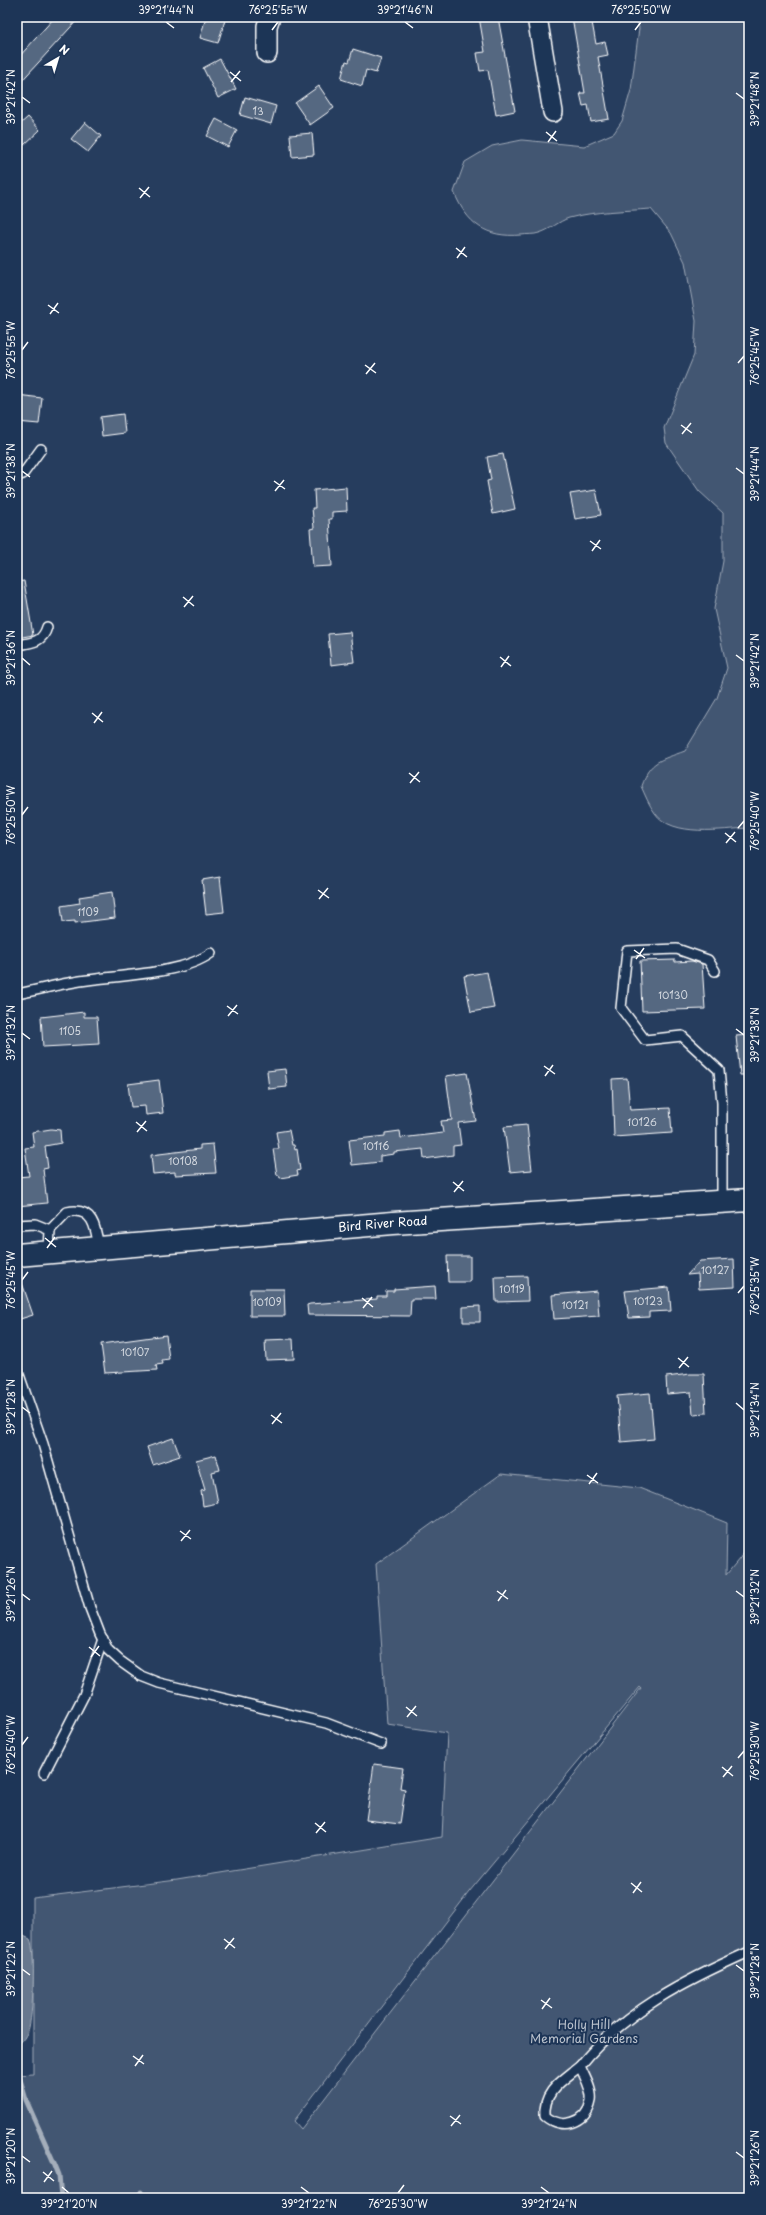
<svg xmlns="http://www.w3.org/2000/svg" width="766" height="2215" font-family="'Playpen Sans',sans-serif">
	<rect width="100%" height="100%" fill="#263d5e"/>
	<filter id="ink" filterUnits="userSpaceOnUse"><feTurbulence type="fractalNoise" baseFrequency=".025" numOctaves="2"/><feDisplacementMap in="SourceGraphic" scale="8" xChannelSelector="R" yChannelSelector="G"/><feConvolveMatrix kernelMatrix="1 2 1 2 8 2 1 2 1" color-interpolation-filters="sRGB"/></filter>
	<g filter="url(#ink)">
		<g fill="#425672" stroke="#a0aab8" fill-rule="evenodd">
			<path d="M636,17h113v811c-26,1 -77,10 -94,-15 -6,-8 -10,-18 -14,-27 9,-26 20,-26 44,-35l32,-53 10,-30 -13,-59 9,-48v-48l-24,-22 -33,-48 -2,-15 30,-73 2,-34 -11,-59 -14,-29 -20,-24c-27,2 -56,2 -82,9 -10,3 -19,12 -30,15 -5,2 -12,1 -18,2 -35,3 -54,-11 -67,-43l11,-30 27,-16 30,-6 62,6 30,-13 8,-12 9,-31 8,-62z"/>
			<path d="M501,1474l138,14 88,35 -1,52 23,-28v651h-732v-123l16,-1v-176l144,-18 265,-43 5,-104 -60,-9 -11,-160zM640,1687l1,1 -340,441 -7,-8 175,-229z"/>
		</g>
		<path fill="#67788e" stroke="#a4aebb" d="M17,1933l13,6c6,12 3,78 -2,92 -2,5 -6,11 -11,14z"/>
		<g fill="none" stroke-linecap="round" stroke-linejoin="round">
			<g stroke="#a4aebb" stroke-width="5">
				<polyline points="19,2076 26,2100 55,2165 59,2175 61,2198"/>
				<polyline points="139,2198 141,2192"/>
			</g>
		</g>
		<g fill="#556781" stroke="#fff">
			<polygon points="55,17 80,17 17,86 17,59"/>
			<polygon points="206,17 226,17 218,43 200,38"/>
			<polygon points="479,17 498,17 515,111 496,115 488,70 480,71 477,53 485,52"/>
			<polygon points="572,17 591,17 596,44 605,42 608,55 598,57 609,119 591,122 588,105 583,106 580,93 585,93"/>
			<polygon points="353,49 381,58 376,73 366,70 362,86 341,79 346,61 349,62"/>
			<polygon points="220,59 236,89 218,98 203,68"/>
			<polygon points="319,86 334,108 310,125 295,103"/>
			<polygon points="245,97 276,106 271,124 240,115"/>
			<polygon points="28,117 40,130 24,145 17,138 17,127"/>
			<polygon points="216,119 237,130 228,147 207,136"/>
			<polygon points="85,122 101,136 88,152 71,139"/>
			<polygon points="312,133 314,155 292,157 290,135"/>
			<polygon points="17,395 42,398 39,424 17,422"/>
			<polygon points="123,414 125,433 102,436 100,417"/>
			<polygon points="503,454 515,509 493,514 487,481 491,480 487,457"/>
			<polygon points="346,487 347,511 332,512 332,519 329,519 332,566 313,567 310,529 314,528 312,508 315,508 314,490"/>
			<polygon points="596,490 601,515 575,519 570,494"/>
			<polygon points="24,581 33,635 17,638 17,582"/>
			<polygon points="350,632 354,662 331,665 328,634"/>
			<polygon points="220,877 224,912 206,914 202,880"/>
			<polygon points="112,892 115,918 75,923 75,921 63,922 61,906 80,903 79,897"/>
			<polygon points="675,960 675,962 692,961 702,964 705,1009 642,1011 640,961"/>
			<polygon points="487,972 494,1008 471,1012 464,976"/>
			<polygon points="84,1012 84,1017 97,1017 99,1044 43,1047 41,1017"/>
			<polygon points="749,1035 749,1075 740,1075 736,1036"/>
			<polygon points="285,1069 287,1087 269,1089 267,1071"/>
			<polygon points="467,1073 476,1121 458,1123 461,1145 453,1146 453,1155 424,1159 423,1149 394,1152 394,1154 380,1156 380,1162 352,1165 349,1140 385,1136 385,1133 400,1131 401,1138 443,1133 441,1121 452,1120 446,1076"/>
			<polygon points="627,1078 630,1110 670,1108 672,1133 614,1137 612,1079"/>
			<polygon points="159,1080 163,1113 146,1115 145,1106 131,1107 128,1084"/>
			<polygon points="527,1125 532,1170 510,1172 504,1127"/>
			<polygon points="51,1129 60,1130 61,1143 45,1146 48,1168 43,1169 47,1203 17,1206 17,1177 29,1176 25,1148 34,1147 32,1132"/>
			<polygon points="289,1130 292,1145 294,1145 295,1150 297,1149 300,1170 297,1171 298,1175 280,1178 279,1175 277,1175 273,1149 279,1149 276,1132"/>
			<polygon points="213,1144 216,1173 175,1175 175,1172 153,1174 151,1155 200,1149 200,1145"/>
			<polygon points="447,1256 470,1256 470,1282 448,1282"/>
			<polygon points="734,1259 735,1287 699,1289 698,1274 687,1275 700,1261"/>
			<polygon points="19,1274 33,1315 17,1320 17,1275"/>
			<polygon points="527,1276 528,1301 496,1302 495,1277"/>
			<polygon points="435,1286 436,1299 411,1299 410,1316 308,1315 307,1305 310,1304 377,1299 377,1296 386,1296 386,1291 394,1291 394,1289"/>
			<polygon points="669,1287 671,1311 649,1312 649,1317 629,1318 625,1291"/>
			<polygon points="250,1289 284,1289 285,1316 250,1316"/>
			<polygon points="597,1291 599,1316 554,1319 552,1295"/>
			<polygon points="480,1306 480,1322 463,1322 463,1307"/>
			<polygon points="166,1335 169,1359 162,1360 163,1364 156,1365 157,1370 105,1373 101,1344"/>
			<polygon points="293,1339 294,1359 266,1360 265,1340"/>
			<polygon points="690,1374 704,1374 706,1413 693,1414 691,1392 667,1394 666,1377"/>
			<polygon points="650,1393 654,1439 621,1442 617,1396"/>
			<polygon points="173,1438 180,1456 153,1465 147,1447"/>
			<polygon points="216,1455 220,1470 212,1472 218,1503 203,1506 201,1491 205,1490 196,1460"/>
			<polygon points="374,1764 403,1768 400,1788 405,1789 400,1824 366,1820"/>
		</g>
		<g fill="none" stroke-linecap="round" stroke-linejoin="round">
			<defs>
				<g id="service">
					<polyline points="17,476 23,474 41,449"/>
					<path d="M17,645c15,-2 26,-3 30,-18"/>
					<polyline points="715,971 708,960 677,949 627,951 621,1008 645,1040 682,1036 719,1070 722,1103 722,1202"/>
					<path d="M17,994c21,-4 42,-10 63,-13 38,-6 101,-6 131,-28"/>
					<polyline points="17,1225 35,1224 50,1230 49,1252"/>
					<path d="M50,1230l17,-18c26,-6 29,16 32,36"/>
					<polyline points="17,1369 43,1444 90,1608 100,1634 108,1650 120,1661 141,1676 159,1683 326,1723 381,1744"/>
					<polyline points="44,1773 84,1695 103,1639"/>
					<path d="M580,2066c44,-55 106,-86 169,-114"/>
					<path d="M580,2066c4,10 13,24 11,35 -4,23 -30,29 -46,15 -2,-25 17,-35 35,-50z"/>
				</g>
				<g id="minor">
					<polyline points="537,17 553,112"/>
					<polyline points="267,53 267,26 270,17"/>
				</g>
				<g id="tertiary">
					<path id="s1" d="M17,1255l376,-32 356,-23"/>
				</g>
			</defs>
			<use href="#service" stroke="#fff" stroke-width="12"/>
			<use href="#minor" stroke="#fff" stroke-width="22"/>
			<use href="#tertiary" stroke="#fff" stroke-width="25"/>
			<use href="#service" stroke="#1d3557" stroke-width="9"/>
			<use href="#minor" stroke="#1d3557" stroke-width="19"/>
			<use href="#tertiary" stroke="#1d3557" stroke-width="22"/>
		</g>
	</g>
	<path fill="none" stroke="#fff" stroke-width="1.5" d="M166,22l8,6M405,22l8,6M272,30l6,-8M635,30l6,-8M230,72l11,9M231,82l9,-11M736,93l8,6M22,97l8,6M546,132l11,9M548,142l8,-11M139,188l11,9M140,198l9,-11M456,248l11,9M457,258l8,-11M48,305l11,8M50,314l8,-11M22,350l6,-8M738,363l6,-7M365,365l11,8M366,374l9,-11M681,425l11,8M682,434l9,-11M736,468l8,6M22,471l8,6M274,481l11,8M275,491l9,-11M590,541l11,8M592,551l8,-11M183,597l11,9M184,607l9,-11M736,655l8,6M500,657l11,9M22,658l8,7M501,667l8,-11M92,713l11,9M94,723l8,-11M409,773l11,9M410,783l9,-11M22,815l6,-8M738,828l6,-7M725,833l11,9M726,843l9,-11M318,890l11,8M319,899l9,-11M634,950l11,8M636,959l8,-11M227,1006l11,8M228,1016l9,-11M736,1029l8,6M22,1033l8,6M544,1066l11,8M545,1076l8,-11M136,1122l11,9M137,1132l9,-11M453,1182l11,9M454,1192l9,-11M45,1238l11,9M47,1248l8,-11M22,1280l6,-8M738,1293l6,-7M362,1298l11,9M363,1308l9,-11M678,1358l11,9M679,1368l9,-11M736,1403l8,7M22,1407l8,6M271,1415l11,8M272,1424l9,-11M587,1475l11,8M589,1484l8,-11M180,1531l11,8M181,1541l9,-11M497,1591l11,8M736,1591l8,6M22,1594l8,6M498,1601l8,-11M89,1647l11,9M91,1657l8,-11M406,1707l11,9M407,1717l9,-11M22,1745l6,-8M738,1758l6,-7M722,1767l11,9M723,1777l9,-11M315,1823l11,9M316,1833l9,-11M631,1883l11,9M633,1893l8,-11M224,1939l11,9M225,1949l9,-11M736,1965l8,6M22,1969l8,6M541,2000l11,8M542,2009l8,-11M133,2056l11,8M135,2066l8,-11M450,2116l11,8M451,2126l9,-11M736,2152l8,6M22,2156l8,6M43,2172l11,9M44,2182l8,-11M62,2187l7,6M301,2187l8,6M541,2187l8,6M398,2193l6,-8"/>
	<g text-anchor="middle" stroke-width="4" stroke-linejoin="round" paint-order="stroke">
		<g font-size="10" fill="#d4d9e0">
			<text x="258" y="115">13</text>
			<text x="88" y="916">1109</text>
			<text x="673" y="999">10130</text>
			<text x="70" y="1035">1105</text>
			<text x="642" y="1126">10126</text>
			<text x="376" y="1150">10116</text>
			<text x="183" y="1165">10108</text>
			<text x="715" y="1274">10127</text>
			<text x="512" y="1293">10119</text>
			<text x="648" y="1305">10123</text>
			<text x="267" y="1306">10109</text>
			<text x="575" y="1309">10121</text>
			<text x="135" y="1356">10107</text>
		</g>
		<g font-size="12" fill="#fff" stroke="#1d3557">
			<text dy="4" stroke="none"><textPath href="#s1" startOffset="367">Bird River Road</textPath></text>
		</g>
		<g font-size="12" fill="#bdc4ce" stroke="#1d3557">
			<text x="584" y="2029">Holly Hill<tspan x="584" dy="14">Memorial Gardens</tspan></text>
		</g>
	</g>
	<rect width="766" height="2215" fill="none" stroke="#1d3557" stroke-width="44"/>
	<g transform="translate(58 58) rotate(38)" stroke="#1d3557" stroke-width="3" paint-order="stroke">
	<path d="M0-3L7 15L0 10L-7 15Z" fill="#ffffff"/>
	<text y="-6" font-size="11" font-weight="bold" text-anchor="middle" fill="#ffffff">N</text>
	</g>
	<rect x="22" y="22" width="722" height="2171" fill="none" stroke="#fff" stroke-width="1.5"/>
	<g font-size="10" text-anchor="middle" fill="#fff">
		<text x="166" y="14">39°21'44"N</text>
		<text x="278" y="14">76°25'55"W</text>
		<text x="405" y="14">39°21'46"N</text>
		<text x="641" y="14">76°25'50"W</text>
		<text transform="translate(11 97) rotate(-90)" y="4">39°21'42"N</text>
		<text transform="translate(755 99) rotate(-90)" y="4">39°21'48"N</text>
		<text transform="translate(11 350) rotate(-90)" y="4">76°25'55"W</text>
		<text transform="translate(755 356) rotate(-90)" y="4">76°25'45"W</text>
		<text transform="translate(11 471) rotate(-90)" y="4">39°21'38"N</text>
		<text transform="translate(755 474) rotate(-90)" y="4">39°21'44"N</text>
		<text transform="translate(11 658) rotate(-90)" y="4">39°21'36"N</text>
		<text transform="translate(755 661) rotate(-90)" y="4">39°21'42"N</text>
		<text transform="translate(11 815) rotate(-90)" y="4">76°25'50"W</text>
		<text transform="translate(755 821) rotate(-90)" y="4">76°25'40"W</text>
		<text transform="translate(11 1033) rotate(-90)" y="4">39°21'32"N</text>
		<text transform="translate(755 1035) rotate(-90)" y="4">39°21'38"N</text>
		<text transform="translate(11 1280) rotate(-90)" y="4">76°25'45"W</text>
		<text transform="translate(755 1286) rotate(-90)" y="4">76°25'35"W</text>
		<text transform="translate(11 1407) rotate(-90)" y="4">39°21'28"N</text>
		<text transform="translate(755 1410) rotate(-90)" y="4">39°21'34"N</text>
		<text transform="translate(11 1594) rotate(-90)" y="4">39°21'26"N</text>
		<text transform="translate(755 1597) rotate(-90)" y="4">39°21'32"N</text>
		<text transform="translate(11 1745) rotate(-90)" y="4">76°25'40"W</text>
		<text transform="translate(755 1751) rotate(-90)" y="4">76°25'30"W</text>
		<text transform="translate(11 1969) rotate(-90)" y="4">39°21'22"N</text>
		<text transform="translate(755 1971) rotate(-90)" y="4">39°21'28"N</text>
		<text transform="translate(11 2156) rotate(-90)" y="4">39°21'20"N</text>
		<text transform="translate(755 2158) rotate(-90)" y="4">39°21'26"N</text>
		<text x="69" y="2208">39°21'20"N</text>
		<text x="309" y="2208">39°21'22"N</text>
		<text x="398" y="2208">76°25'30"W</text>
		<text x="549" y="2208">39°21'24"N</text>
	</g>
</svg>
